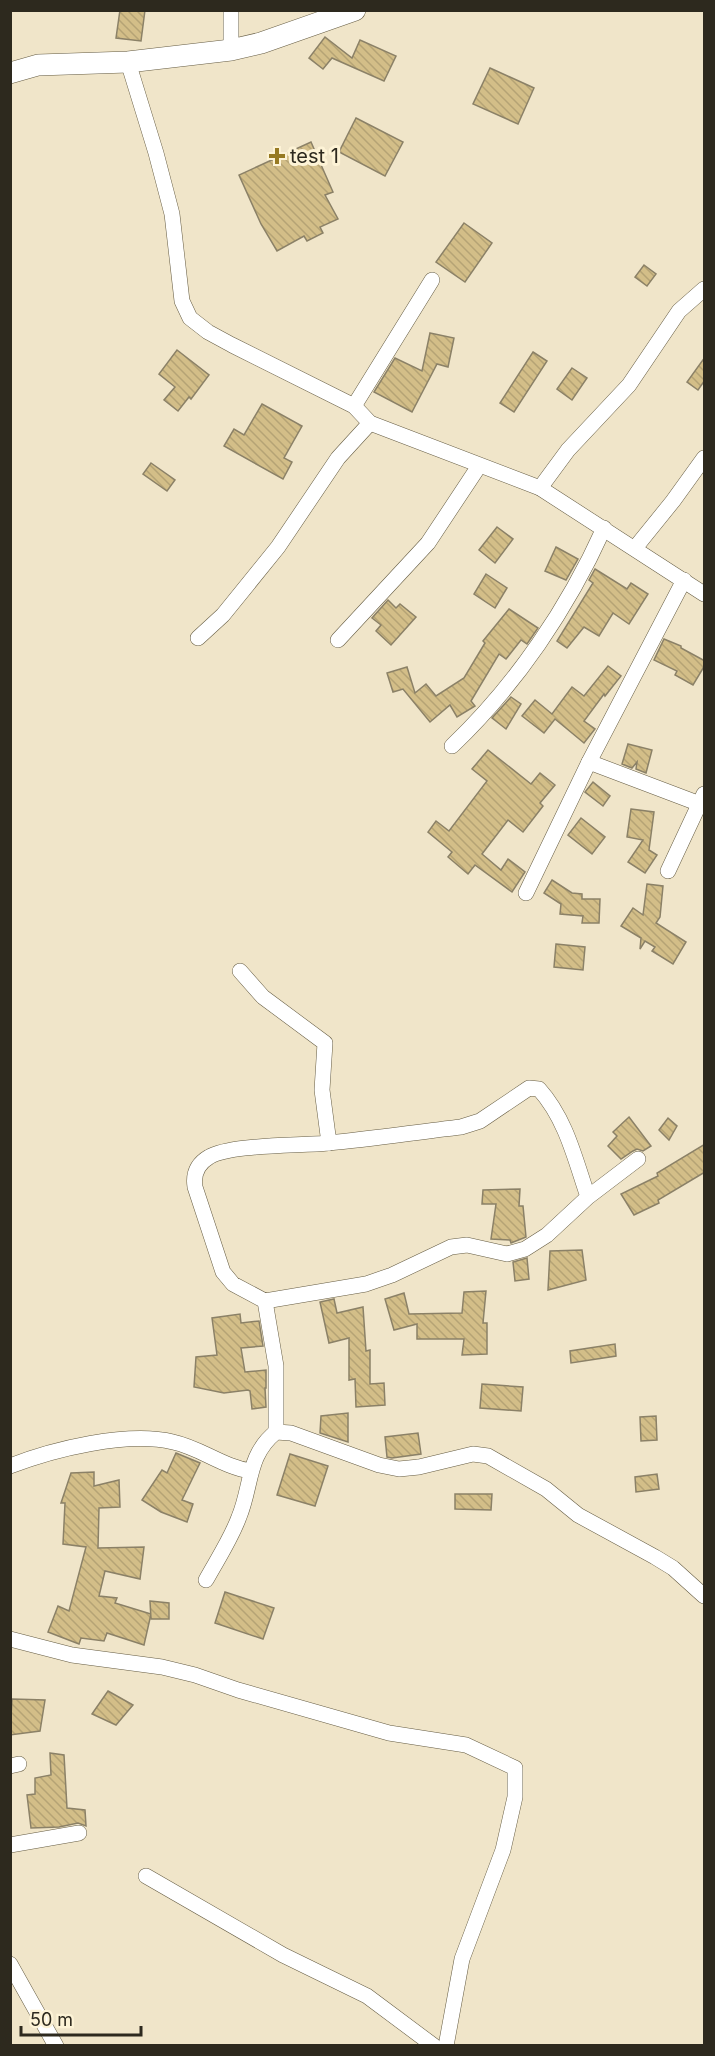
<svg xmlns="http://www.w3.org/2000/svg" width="715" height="2056" font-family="Inter,sans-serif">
	<defs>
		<pattern id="building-back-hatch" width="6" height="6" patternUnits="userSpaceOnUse" patternTransform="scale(1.5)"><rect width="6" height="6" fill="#d3be88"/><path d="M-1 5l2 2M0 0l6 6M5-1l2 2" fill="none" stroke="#b5a375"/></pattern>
	</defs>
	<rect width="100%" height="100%" fill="#f0e5c9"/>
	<g fill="url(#building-back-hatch)" stroke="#8b8167" stroke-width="1.5">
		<polygon points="120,10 145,10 141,41 116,38"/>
		<polygon points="325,37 352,58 360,40 396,56 384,81 332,58 323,69 309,58"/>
		<polygon points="490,68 534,88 518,124 473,104"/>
		<polygon points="356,118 403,142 385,176 339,152"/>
		<polygon points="311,142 333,192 325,195 338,219 320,227 323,233 307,241 304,236 277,251 261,224 239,175"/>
		<polygon points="464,223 492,243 465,282 436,262"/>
		<polygon points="644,265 656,274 647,286 635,277"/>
		<polygon points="430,333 454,338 448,367 437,364 412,412 374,392 395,358 422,371"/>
		<polygon points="177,350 209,375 191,399 189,397 178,411 164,400 175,387 159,374"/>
		<polygon points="533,352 547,361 514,412 500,403"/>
		<polygon points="705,357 705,380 698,390 687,382"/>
		<polygon points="572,368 587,378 572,400 557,389"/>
		<polygon points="262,404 302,426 284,458 292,462 283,479 224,446 234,429 244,435"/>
		<polygon points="151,463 175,480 167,491 143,474"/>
		<polygon points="497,527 513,539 495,563 479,550"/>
		<polygon points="556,547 578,559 566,580 545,571"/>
		<polygon points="595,569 627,589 631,583 648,594 629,624 613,613 599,636 584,627 567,648 557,641 593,583 589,580"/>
		<polygon points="486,574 507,588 495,608 474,594"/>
		<polygon points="388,600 396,608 400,604 416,617 391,645 376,631 381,625 372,618"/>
		<polygon points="509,609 538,628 527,644 521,640 506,659 499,654 471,701 475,706 457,717 450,705 430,722 403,689 393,692 387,673 407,667 415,693 426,684 436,696 464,678 485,643 483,641"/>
		<polygon points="664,639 681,646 681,648 705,661 705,665 693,685 675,675 677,671 654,660"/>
		<polygon points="608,666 621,676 605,696 604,694 584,721 595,729 584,743 555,719 544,733 522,716 535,700 552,714 572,687 584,696"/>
		<polygon points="511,697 521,704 506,729 492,718"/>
		<polygon points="628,744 652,750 646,773 636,769 637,762 632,768 622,764"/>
		<polygon points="488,750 531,784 540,773 555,785 540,803 543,806 523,832 508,820 482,854 501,870 508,859 525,872 512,892 475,865 468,874 448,857 452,852 428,832 436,821 449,831 487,781 472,769"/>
		<polygon points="593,782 610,796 603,806 585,792"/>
		<polygon points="631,809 654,812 649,850 657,855 645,873 628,862 643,840 627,837"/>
		<polygon points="581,818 605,837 592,854 568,835"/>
		<polygon points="552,880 572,893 582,894 582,899 600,899 599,923 582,923 583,916 560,914 561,904 544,893"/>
		<polygon points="647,884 663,886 660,917 656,923 686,942 673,964 652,951 655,947 645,941 640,949 641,938 621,926 633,908 643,915"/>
		<polygon points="556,944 585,947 583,970 554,967"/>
		<polygon points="629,1117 651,1146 643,1151 637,1149 633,1151 621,1159 608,1146 617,1136 613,1132"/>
		<polygon points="668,1118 677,1126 669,1140 659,1130"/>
		<polygon points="705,1144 705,1172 658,1200 659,1203 634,1215 621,1194 658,1176 657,1173"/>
		<polygon points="520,1189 519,1206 523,1206 526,1237 511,1243 510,1240 491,1239 496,1204 482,1204 483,1190"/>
		<polygon points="582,1250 586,1280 548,1290 550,1251"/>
		<polygon points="527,1258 529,1279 515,1281 513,1262"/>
		<polygon points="486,1291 483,1323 487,1323 487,1354 462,1355 464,1339 417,1339 417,1324 394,1330 385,1299 404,1293 409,1314 462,1313 464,1292"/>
		<polygon points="334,1299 337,1313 363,1307 366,1351 370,1350 370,1384 384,1383 385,1405 356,1407 355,1379 349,1380 349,1338 329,1343 320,1302"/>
		<polygon points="240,1314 241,1323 259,1321 263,1346 241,1348 245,1372 266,1370 266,1388 265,1388 266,1407 252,1409 250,1391 248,1390 224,1393 194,1387 196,1357 217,1355 212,1318"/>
		<polygon points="615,1344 616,1356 571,1363 570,1351"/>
		<polygon points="482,1384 523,1387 521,1411 480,1408"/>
		<polygon points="348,1413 348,1442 320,1433 321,1416"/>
		<polygon points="656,1416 657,1440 641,1441 640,1417"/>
		<polygon points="418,1433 421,1454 392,1458 387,1457 385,1437"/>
		<polygon points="176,1453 200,1463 182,1500 193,1504 187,1522 161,1512 142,1500 162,1470 167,1473"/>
		<polygon points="290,1454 328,1466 315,1506 277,1495"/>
		<polygon points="94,1472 94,1486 119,1480 120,1507 99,1508 98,1548 144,1547 140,1579 105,1571 99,1596 117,1598 115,1603 151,1614 144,1645 107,1633 104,1641 81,1638 79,1644 48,1632 58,1606 69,1611 86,1547 63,1544 65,1503 61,1503 71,1473"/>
		<polygon points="657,1474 659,1489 636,1492 635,1477"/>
		<polygon points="455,1494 492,1494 491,1510 455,1509"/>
		<polygon points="225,1592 274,1608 263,1639 215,1623"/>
		<polygon points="150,1601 169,1603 169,1619 151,1619"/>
		<polygon points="108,1691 133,1705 116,1725 92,1714"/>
		<polygon points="12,1699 45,1700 40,1731 10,1735"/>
		<polygon points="50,1753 64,1755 67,1808 85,1810 86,1826 78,1823 59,1827 31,1828 27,1795 35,1794 35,1778 51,1775"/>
	</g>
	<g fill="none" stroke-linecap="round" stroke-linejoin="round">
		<defs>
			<g id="street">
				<polyline points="231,50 231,10"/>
				<polyline points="128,62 156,153 172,214 182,301 190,318 208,332 232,345 354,406 370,423 540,488 704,594"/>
				<polyline points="354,406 432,280"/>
				<polyline points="540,488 568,450 629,385 679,311 704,289"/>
				<polyline points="635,548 673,501 704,458"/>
				<polyline points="198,638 223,615 278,547 338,458 370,423"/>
				<polyline points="338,640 428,543 479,466"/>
				<path d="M452,746c64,-61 116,-138 152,-218"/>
				<polyline points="589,762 700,804"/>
				<polyline points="668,871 704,794"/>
				<polyline points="526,893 589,762 684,580"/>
				<polyline points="240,971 263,997 325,1043 322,1090 329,1143"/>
				<path d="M588,1197c-13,-38 -22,-78 -49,-108l-10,-1 -49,33 -19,6c-44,5 -89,12 -133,16 -27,3 -98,1 -119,14 -12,7 -16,17 -14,30l28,85 10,12 32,17 101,-17 26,-9 59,-28 16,-2 40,9 18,-5 22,-14 41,-38 50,-38"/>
				<polyline points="265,1301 276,1366 276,1432"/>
				<path d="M10,1466c44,-17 117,-35 163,-24 28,6 50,25 78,29"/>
				<path d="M206,1580c11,-20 25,-41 33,-63 13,-31 8,-62 37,-85l15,1 88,32 20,4 20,-2 54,-13 15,2 58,33 32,26 77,42 18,11 31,28"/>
				<polyline points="10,1639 72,1655 162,1667 195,1675 238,1690 389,1733 466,1745 515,1768 515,1797 503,1850 462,1959 446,2046"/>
				<polyline points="10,1766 19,1764"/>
				<polyline points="10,1845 79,1833"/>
				<polyline points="146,1876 283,1955 367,1996 434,2046"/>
				<polyline points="10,1964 56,2046"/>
			</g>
			<polyline id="secondary" points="10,73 38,65 128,62 231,50 261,43 355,10"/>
		</defs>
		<use href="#street" stroke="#655c43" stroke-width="16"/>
		<use href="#secondary" stroke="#655c43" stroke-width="22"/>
		<use href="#street" stroke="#fff" stroke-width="15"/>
		<use href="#secondary" stroke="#fff" stroke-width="21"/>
	</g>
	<path fill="#977a22" stroke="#fdf3d6" stroke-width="2" d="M274 147h6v6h6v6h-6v6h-6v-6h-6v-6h6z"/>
	<g text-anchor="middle" stroke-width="6" stroke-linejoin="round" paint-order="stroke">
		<g font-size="20" fill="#2d291e" stroke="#fdf3d6" text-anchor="start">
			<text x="290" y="163">test 1</text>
		</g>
	</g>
	<rect width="715" height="2056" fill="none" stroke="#2d291e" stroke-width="24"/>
	<path d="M21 2026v9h120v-9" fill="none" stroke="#2d291e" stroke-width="3"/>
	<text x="30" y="2026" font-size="18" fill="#2d291e" stroke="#fdf3d6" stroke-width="4.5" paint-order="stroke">50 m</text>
</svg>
